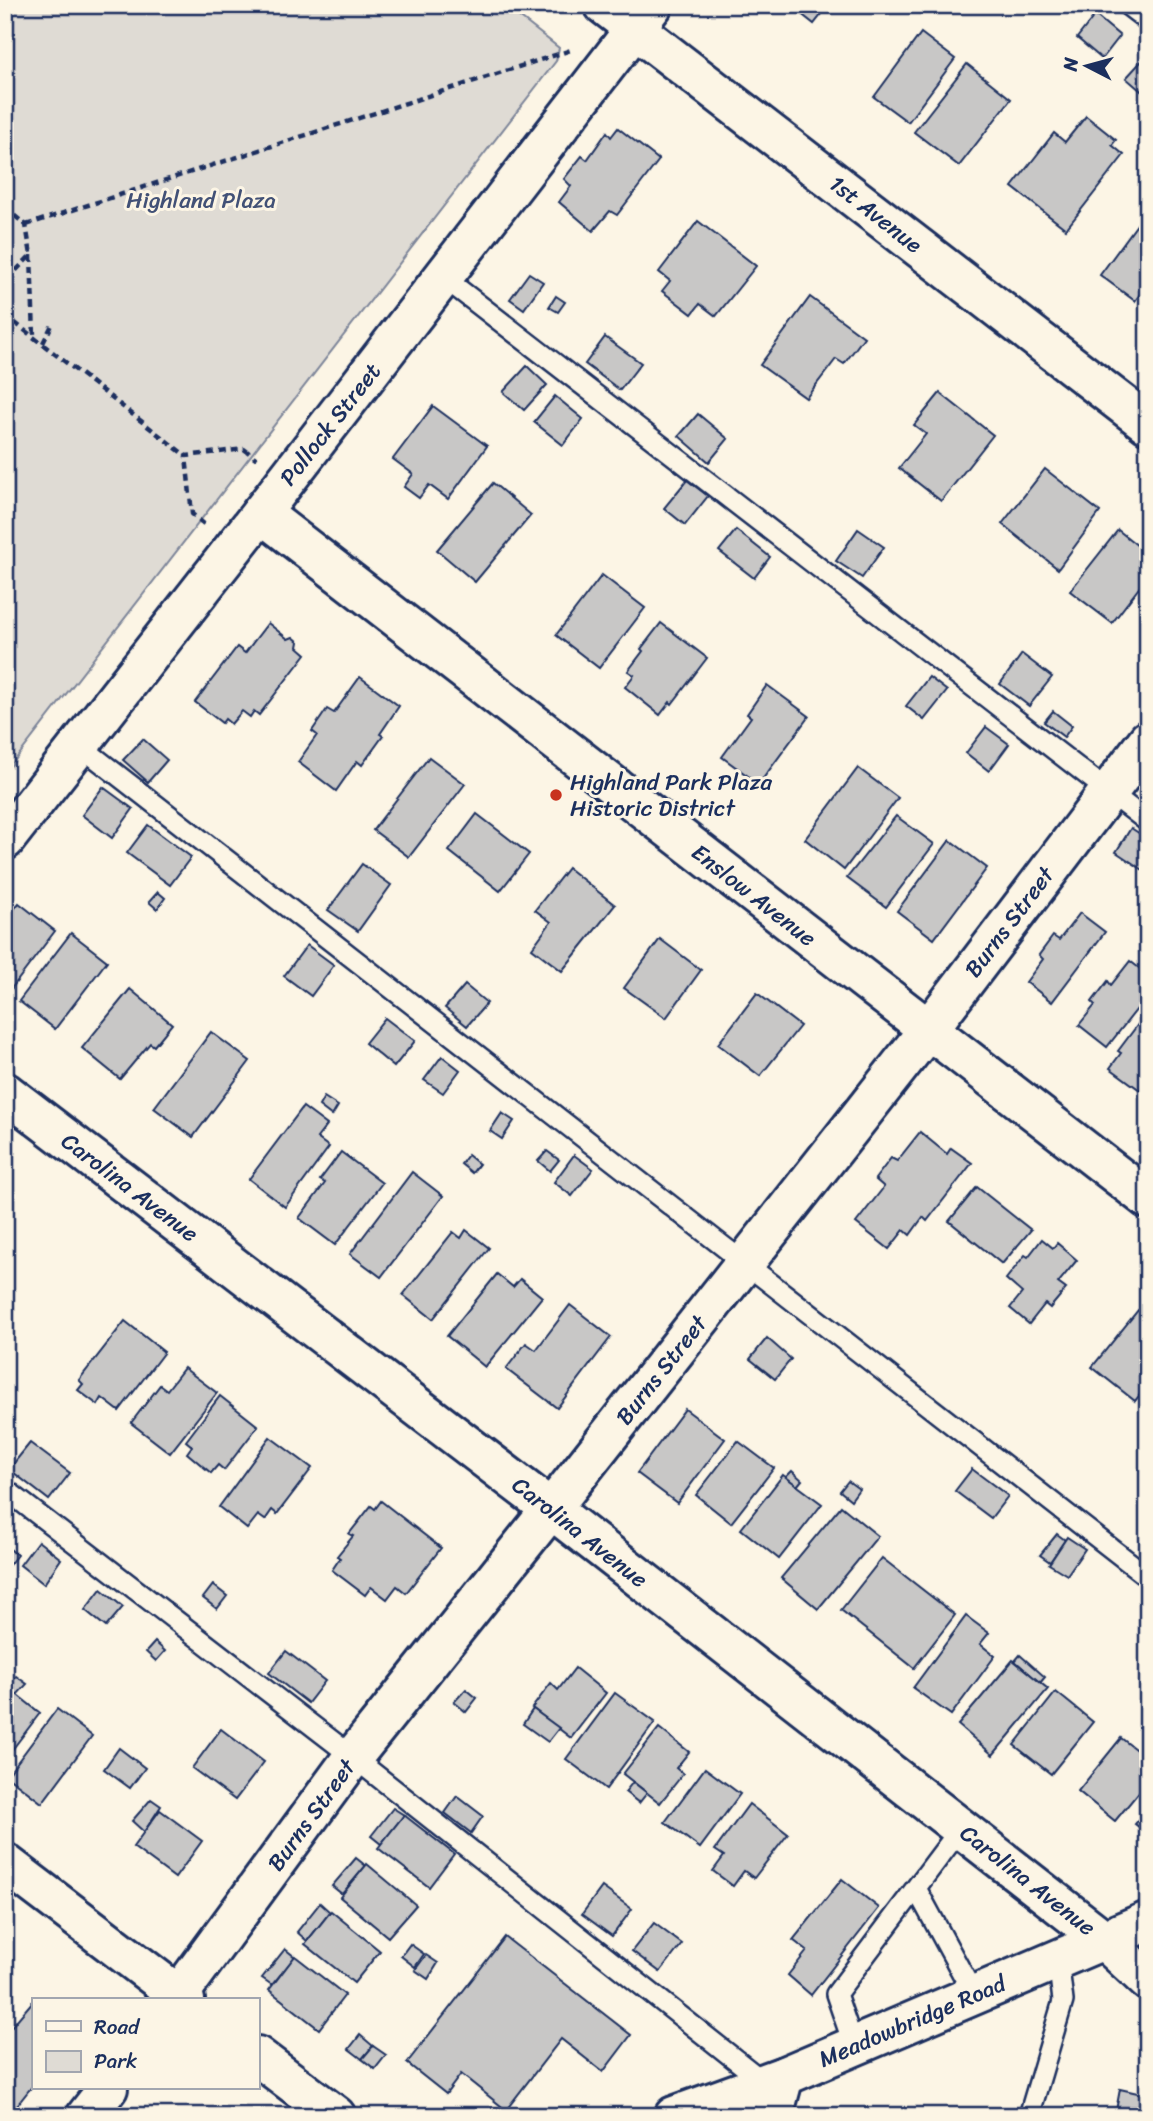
<svg xmlns="http://www.w3.org/2000/svg" width="1153" height="2121" font-family="Sriracha,sans-serif">
	<rect width="100%" height="100%" fill="#fcf5e5"/>
	<filter id="ink" filterUnits="userSpaceOnUse"><feTurbulence type="fractalNoise" baseFrequency=".0143" numOctaves="2"/><feDisplacementMap in="SourceGraphic" scale="14" xChannelSelector="R" yChannelSelector="G"/><feConvolveMatrix kernelMatrix="1 2 1 2 8 2 1 2 1" color-interpolation-filters="sRGB"/></filter>
	<g filter="url(#ink)">
		<polygon fill="#dfdbd4" stroke="#7d8599" stroke-width="2" points="5,5 504,5 559,48 556,61 5,773"/>
		<g fill="#c8c7c6" stroke="#1b2f5e" stroke-width="2">
			<polygon points="790,5 829,5 814,24"/>
			<polygon points="1095,15 1120,36 1102,59 1077,38"/>
			<polygon points="921,33 955,59 908,122 874,97"/>
			<polygon points="1148,54 1148,97 1126,78"/>
			<polygon points="967,64 1011,99 959,166 914,132"/>
			<polygon points="1086,116 1116,140 1112,145 1124,155 1066,229 1012,187 1054,133 1065,142"/>
			<polygon points="618,128 659,160 617,215 610,211 593,231 559,202 571,186 564,179 582,156 587,160 607,132 611,137"/>
			<polygon points="1141,219 1148,225 1148,283 1135,301 1100,275"/>
			<polygon points="698,221 756,266 716,316 700,304 692,314 662,291 670,281 659,272"/>
			<polygon points="529,273 543,282 524,309 510,299"/>
			<polygon points="556,296 565,302 558,312 549,307"/>
			<polygon points="810,297 864,337 844,364 836,359 806,398 760,365"/>
			<polygon points="605,337 641,363 620,390 585,364"/>
			<polygon points="527,366 547,385 524,410 503,392"/>
			<polygon points="940,393 993,435 941,501 899,468 926,434 914,425"/>
			<polygon points="555,396 583,419 563,445 534,422"/>
			<polygon points="433,406 487,446 448,499 429,485 419,498 404,487 413,474 393,459"/>
			<polygon points="698,414 728,439 709,462 679,436"/>
			<polygon points="1045,469 1100,512 1058,569 1002,524"/>
			<polygon points="687,480 708,496 685,525 664,508"/>
			<polygon points="493,483 531,515 475,582 437,550"/>
			<polygon points="858,529 884,547 862,578 836,561"/>
			<polygon points="736,530 770,557 754,578 719,551"/>
			<polygon points="1118,530 1148,554 1148,576 1112,623 1070,591"/>
			<polygon points="602,575 645,608 599,668 556,635"/>
			<polygon points="268,623 288,639 293,637 299,642 298,647 306,654 259,715 254,711 250,717 242,711 231,724 225,719 222,723 195,702 237,647 245,653"/>
			<polygon points="661,623 707,658 672,704 670,702 660,715 625,687 634,675 628,671 643,651 641,649"/>
			<polygon points="1022,654 1052,677 1029,706 1000,684"/>
			<polygon points="360,677 399,706 380,734 383,736 362,765 357,761 336,791 298,762 317,735 312,731 327,709 334,713"/>
			<polygon points="929,677 947,691 924,720 906,706"/>
			<polygon points="767,685 809,716 759,784 722,757 751,717 747,714"/>
			<polygon points="1053,711 1072,726 1064,737 1044,722"/>
			<polygon points="986,727 1009,744 989,771 966,753"/>
			<polygon points="143,739 167,760 148,782 123,760"/>
			<polygon points="429,757 465,784 409,857 373,830"/>
			<polygon points="858,768 898,798 844,870 805,839"/>
			<polygon points="103,787 133,809 112,838 82,815"/>
			<polygon points="477,814 529,854 500,891 449,851"/>
			<polygon points="896,816 934,844 886,907 847,878"/>
			<polygon points="148,825 191,857 170,885 127,853"/>
			<polygon points="1131,828 1148,839 1148,863 1143,870 1116,852"/>
			<polygon points="950,840 987,868 934,939 897,911"/>
			<polygon points="362,864 391,885 358,931 328,910"/>
			<polygon points="568,868 615,905 562,971 532,948 551,922 535,910"/>
			<polygon points="158,892 165,898 157,909 149,902"/>
			<polygon points="19,903 55,931 8,993 5,990 5,920"/>
			<polygon points="1080,913 1105,932 1052,1002 1026,982 1043,959 1039,955 1053,936 1059,940"/>
			<polygon points="71,933 107,961 55,1029 19,1001"/>
			<polygon points="660,939 701,970 666,1018 624,988"/>
			<polygon points="307,945 334,965 311,996 284,976"/>
			<polygon points="1130,961 1148,975 1148,995 1107,1047 1079,1025 1095,1005 1092,1002 1108,981 1111,985"/>
			<polygon points="465,985 487,1003 467,1026 445,1008"/>
			<polygon points="130,989 172,1024 154,1046 150,1043 120,1079 82,1048"/>
			<polygon points="757,993 800,1026 760,1076 718,1044"/>
			<polygon points="1148,1011 1148,1079 1140,1090 1110,1068 1121,1053 1118,1051"/>
			<polygon points="385,1018 415,1041 394,1067 365,1043"/>
			<polygon points="211,1032 250,1061 193,1137 154,1108"/>
			<polygon points="442,1056 460,1070 443,1093 424,1080"/>
			<polygon points="324,1097 338,1106 332,1116 319,1106"/>
			<polygon points="303,1107 327,1125 317,1138 329,1147 285,1207 249,1179"/>
			<polygon points="502,1113 514,1121 502,1139 490,1131"/>
			<polygon points="920,1132 947,1154 951,1148 972,1163 927,1221 923,1217 910,1235 904,1230 889,1249 856,1223 884,1187 875,1179 891,1158 897,1161"/>
			<polygon points="547,1151 559,1160 550,1171 538,1161"/>
			<polygon points="341,1152 382,1183 335,1245 299,1218 325,1183 320,1180"/>
			<polygon points="468,1155 479,1164 472,1173 461,1164"/>
			<polygon points="574,1155 593,1169 572,1196 554,1182"/>
			<polygon points="412,1172 443,1196 381,1277 350,1254"/>
			<polygon points="977,1187 1031,1230 1002,1264 949,1221"/>
			<polygon points="466,1230 489,1248 433,1319 403,1295 453,1232 461,1238"/>
			<polygon points="1042,1239 1053,1248 1057,1243 1077,1260 1058,1283 1066,1289 1050,1308 1045,1304 1029,1324 1010,1308 1022,1293 1006,1279 1025,1255 1028,1257"/>
			<polygon points="497,1274 513,1287 520,1279 542,1297 485,1367 447,1336"/>
			<polygon points="570,1305 611,1337 557,1408 506,1369 526,1343 536,1350"/>
			<polygon points="1138,1310 1148,1317 1148,1385 1135,1401 1092,1367"/>
			<polygon points="125,1321 164,1352 119,1411 102,1398 98,1405 78,1390 83,1384 79,1380"/>
			<polygon points="767,1338 791,1359 775,1379 750,1359"/>
			<polygon points="184,1368 217,1393 170,1453 131,1423 160,1385 167,1390"/>
			<polygon points="220,1396 258,1426 224,1470 218,1465 211,1473 187,1453 192,1446 186,1441"/>
			<polygon points="685,1409 725,1439 677,1503 637,1473"/>
			<polygon points="270,1437 312,1468 277,1514 272,1510 265,1520 258,1515 247,1529 219,1507"/>
			<polygon points="738,1441 774,1468 731,1523 696,1495"/>
			<polygon points="30,1443 70,1473 49,1500 9,1469"/>
			<polygon points="972,1469 1008,1496 991,1518 955,1491"/>
			<polygon points="792,1471 802,1480 797,1486 786,1477"/>
			<polygon points="783,1475 822,1504 779,1559 741,1529"/>
			<polygon points="848,1481 859,1489 851,1500 840,1491"/>
			<polygon points="381,1501 441,1548 406,1593 397,1586 387,1599 371,1587 365,1595 332,1570 340,1558 337,1556 353,1536 349,1534 371,1506 375,1509"/>
			<polygon points="841,1506 878,1536 818,1609 781,1578"/>
			<polygon points="1057,1534 1065,1540 1050,1562 1040,1555"/>
			<polygon points="1067,1537 1085,1549 1067,1575 1049,1564"/>
			<polygon points="38,1541 61,1559 44,1584 20,1565"/>
			<polygon points="5,1545 17,1555 5,1570"/>
			<polygon points="882,1558 955,1615 914,1668 841,1610"/>
			<polygon points="213,1585 227,1596 217,1609 203,1598"/>
			<polygon points="101,1589 123,1607 106,1627 85,1610"/>
			<polygon points="966,1616 989,1633 980,1644 995,1656 951,1715 913,1688"/>
			<polygon points="155,1642 165,1651 156,1661 146,1652"/>
			<polygon points="286,1651 325,1681 308,1703 269,1673"/>
			<polygon points="1020,1655 1045,1677 1040,1683 1015,1661"/>
			<polygon points="1013,1660 1048,1689 993,1755 958,1725"/>
			<polygon points="575,1668 606,1693 571,1738 532,1708 551,1683 558,1690"/>
			<polygon points="16,1676 27,1684 17,1695 7,1687"/>
			<polygon points="5,1685 40,1713 5,1759"/>
			<polygon points="466,1689 477,1698 466,1712 454,1702"/>
			<polygon points="1056,1692 1093,1722 1051,1774 1014,1745"/>
			<polygon points="615,1693 655,1722 606,1789 566,1759"/>
			<polygon points="57,1709 92,1736 42,1803 7,1776"/>
			<polygon points="533,1709 559,1728 548,1742 523,1724"/>
			<polygon points="659,1728 689,1752 676,1768 683,1774 660,1803 623,1774"/>
			<polygon points="221,1729 264,1762 235,1800 192,1768"/>
			<polygon points="1121,1738 1148,1759 1148,1781 1115,1821 1078,1791"/>
			<polygon points="119,1748 145,1768 130,1788 104,1769"/>
			<polygon points="705,1768 740,1794 700,1848 665,1822"/>
			<polygon points="633,1782 647,1793 639,1803 625,1792"/>
			<polygon points="457,1796 483,1816 471,1833 445,1813"/>
			<polygon points="151,1799 161,1806 144,1832 132,1821"/>
			<polygon points="749,1804 788,1834 754,1878 744,1871 733,1886 713,1871 724,1856 715,1850"/>
			<polygon points="393,1808 404,1815 381,1844 371,1836"/>
			<polygon points="1148,1809 1148,1834 1135,1824"/>
			<polygon points="160,1810 202,1841 175,1878 133,1847"/>
			<polygon points="404,1815 454,1854 429,1887 378,1848"/>
			<polygon points="356,1858 366,1866 342,1894 332,1886"/>
			<polygon points="367,1864 416,1905 388,1937 340,1897"/>
			<polygon points="842,1879 879,1908 811,1995 788,1975 807,1951 793,1940"/>
			<polygon points="602,1887 632,1909 612,1936 582,1914"/>
			<polygon points="320,1903 330,1912 307,1941 297,1932"/>
			<polygon points="331,1911 380,1951 354,1983 305,1944"/>
			<polygon points="654,1923 682,1944 660,1972 632,1951"/>
			<polygon points="505,1937 631,2035 603,2072 561,2039 506,2110 461,2074 446,2094 407,2063"/>
			<polygon points="410,1944 424,1954 415,1967 401,1956"/>
			<polygon points="285,1949 295,1957 272,1985 262,1978"/>
			<polygon points="426,1955 438,1963 428,1979 415,1970"/>
			<polygon points="295,1956 345,1995 319,2029 269,1990"/>
			<polygon points="33,2001 33,2085 14,2109 5,2101 5,2034"/>
			<polygon points="360,2035 373,2046 362,2059 349,2049"/>
			<polygon points="373,2046 386,2055 375,2069 362,2059"/>
			<polygon points="1120,2089 1142,2094 1137,2116 1115,2116"/>
			<polygon points="1142,2093 1148,2095 1148,2116 1137,2116"/>
		</g>
		<g fill="none" stroke-linecap="round" stroke-linejoin="round">
			<defs>
				<g id="service">
					<polyline points="1127,5 1148,21"/>
					<polyline points="443,277 1148,822"/>
					<polyline points="79,745 1148,1577"/>
					<polyline points="5,1489 353,1757 765,2083"/>
					<polyline points="917,1890 974,1995"/>
					<polyline points="854,2046 836,1994 961,1828"/>
					<polyline points="1029,2116 1063,2001 1058,1959"/>
				</g>
				<g id="minor">
					<polyline points="604,5 1148,424"/>
					<polyline points="261,513 1148,1199"/>
					<polyline points="5,840 261,513 653,5"/>
					<polyline points="5,1863 185,2000"/>
					<polyline points="175,2000 353,1757 551,1509 928,1030 1148,740"/>
					<polyline points="257,2056 336,2116"/>
					<polyline points="86,2116 108,2088"/>
					<polyline points="773,2116 784,2076"/>
				</g>
				<polyline id="tertiary" points="5,1092 551,1509 1103,1939 1148,1981"/>
				<polyline id="secondary" points="674,2116 784,2076 1148,1921"/>
			</defs>
			<use href="#service" stroke="#1b2f5e" stroke-width="24"/>
			<use href="#minor" stroke="#1b2f5e" stroke-width="44"/>
			<use href="#tertiary" stroke="#1b2f5e" stroke-width="44"/>
			<use href="#secondary" stroke="#1b2f5e" stroke-width="44"/>
			<g stroke="#1b2f5e" stroke-width="4.5" stroke-dasharray="7 5" stroke-linecap="butt">
				<polyline points="5,208 26,225 31,255 5,282"/>
				<polyline points="26,225 571,50"/>
				<polyline points="31,255 34,336"/>
				<polyline points="5,315 186,456"/>
				<polyline points="43,343 52,325"/>
				<polyline points="204,524 192,514 186,456 244,449 257,459"/>
			</g>
			<use href="#service" stroke="#fcf5e5" stroke-width="19"/>
			<use href="#minor" stroke="#fcf5e5" stroke-width="38"/>
			<use href="#tertiary" stroke="#fcf5e5" stroke-width="38"/>
			<use href="#secondary" stroke="#fcf5e5" stroke-width="38"/>
		</g>
	</g>
	<circle fill="#c8321e" stroke="#fcf5e5" stroke-width="2.5" cx="556" cy="795" r="7"/>
	<g text-anchor="middle" stroke-width="6" stroke-linejoin="round" paint-order="stroke">
		<g font-size="23" fill="#425176" stroke="#fcf5e5">
			<text x="201" y="208">Highland Plaza</text>
		</g>
		<g font-size="23" fill="#1b2f5e" stroke="#fcf5e5">
			<text transform="translate(876 214) rotate(38)" y="8">1st Avenue</text>
			<text transform="translate(330 424) rotate(-52)" y="8">Pollock Street</text>
			<text transform="translate(754 895) rotate(38)" y="8">Enslow Avenue</text>
			<text transform="translate(1009 922) rotate(-53)" y="8">Burns Street</text>
			<text transform="translate(130 1187) rotate(37)" y="8">Carolina Avenue</text>
			<text transform="translate(661 1370) rotate(-52)" y="8">Burns Street</text>
			<text transform="translate(580 1532) rotate(38)" y="8">Carolina Avenue</text>
			<text transform="translate(311 1815) rotate(-54)" y="8">Burns Street</text>
			<text transform="translate(1028 1880) rotate(38)" y="8">Carolina Avenue</text>
			<text transform="translate(912 2021) rotate(-23)" y="8">Meadowbridge Road</text>
		</g>
		<g font-size="23" fill="#1b2f5e" stroke="#fcf5e5" text-anchor="start">
			<text x="570" y="790">Highland Park Plaza<tspan x="570" dy="26">Historic District</tspan></text>
		</g>
	</g>
	<rect width="1153" height="2121" fill="none" stroke="#fcf5e5" stroke-width="28"/>
	<rect x="14" y="14" width="1125" height="2093" fill="none" stroke="#1b2f5e" stroke-width="2.5" filter="url(#ink)"/>
	<rect x="32" y="1998" width="228" height="91" fill="#fcf5e5" stroke="#a2a6af" stroke-width="2"/>
	<rect x="46" y="2021" width="35" height="10" fill="#fcf5e5" stroke="#a2a6af" stroke-width="2"/>
	<text x="94" y="2034" font-size="21" fill="#1b2f5e">Road</text>
	<rect x="46" y="2051" width="35" height="21" fill="#dfdbd4" stroke="#a2a6af" stroke-width="2"/>
	<text x="94" y="2068" font-size="21" fill="#1b2f5e">Park</text>
	<g transform="translate(1087 66) rotate(276)" stroke="#fcf5e5" stroke-width="5" paint-order="stroke">
	<path d="M0-5L12 26L0 18L-12 26Z" fill="#1b2f5e"/>
	<text y="-10" font-size="19" font-weight="bold" text-anchor="middle" fill="#1b2f5e">N</text>
	</g>
</svg>
